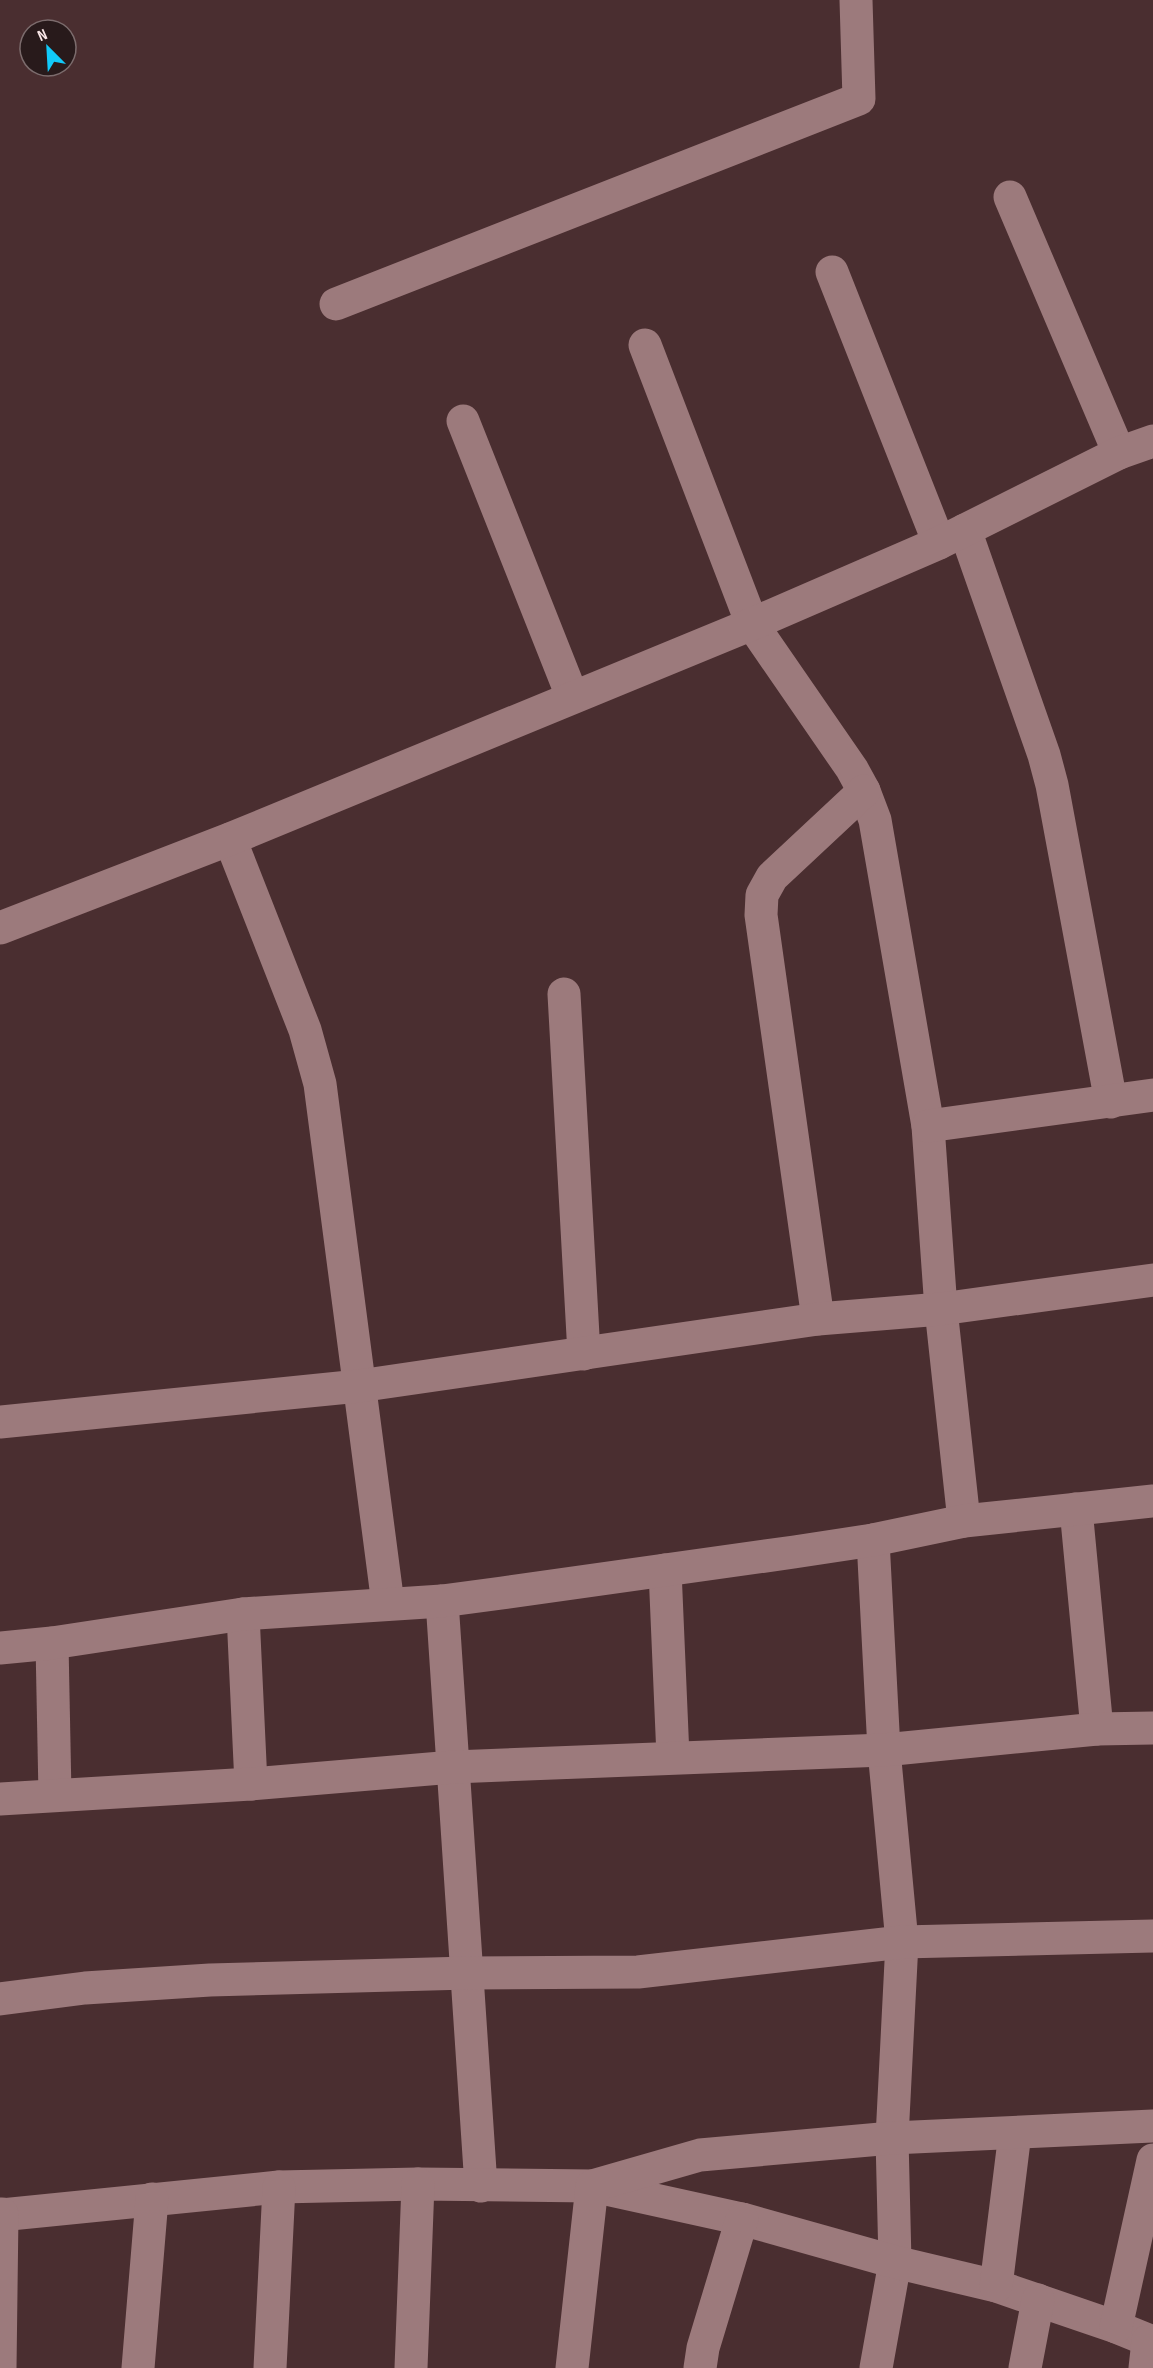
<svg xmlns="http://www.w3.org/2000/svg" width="1153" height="2368" font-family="'Sofia Sans Condensed',sans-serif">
	<rect width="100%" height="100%" fill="#4a2e30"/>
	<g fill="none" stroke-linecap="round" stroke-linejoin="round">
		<g stroke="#9c7a7c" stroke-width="33">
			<polyline points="1010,197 1119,453"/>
			<polyline points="832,272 939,543"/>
			<polyline points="336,304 859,99 856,0"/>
			<polyline points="645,345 752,624 852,769 864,791 875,820 928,1126 941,1309 964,1521"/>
			<polyline points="463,421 572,696"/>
			<polyline points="965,530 1044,755 1052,785 1111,1102"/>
			<polyline points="230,839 305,1030 320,1084 388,1604"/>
			<polyline points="0,928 230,839 752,624 939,543 1119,453 1153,441"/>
			<polyline points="564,994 584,1354"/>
			<polyline points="928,1126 1153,1095"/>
			<polyline points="818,1319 761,915 762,895 772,877 864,791"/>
			<polyline points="0,1422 359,1386 818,1319 941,1309 1153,1280"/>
			<polyline points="1076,1509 1097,1729"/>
			<polyline points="873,1540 884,1750 902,1942 892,2138 895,2262 876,2368"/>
			<polyline points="665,1570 673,1757"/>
			<polyline points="442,1601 481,2186"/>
			<polyline points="243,1614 251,1784"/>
			<polyline points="52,1643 55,1795"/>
			<polyline points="0,1648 52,1643 243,1614 442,1601 502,1593 794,1552 873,1540 964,1521 1153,1501"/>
			<polyline points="0,1799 251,1784 453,1767 884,1750 1097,1729 1153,1728"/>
			<polyline points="0,1999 85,1988 210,1980 468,1973 638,1972 902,1942 1153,1936"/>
			<polyline points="0,2215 279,2187 418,2184 592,2186 742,2219 895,2262 996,2286 1116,2327 1153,2342"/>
			<polyline points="996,2286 1015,2133"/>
			<polyline points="1116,2327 1153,2160"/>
			<polyline points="0,2368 2,2214"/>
			<polyline points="138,2368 152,2199"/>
			<polyline points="270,2368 279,2187"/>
			<polyline points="411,2368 418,2184"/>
			<polyline points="572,2368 592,2186 700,2155 892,2138 1153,2126"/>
			<polyline points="700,2368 703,2348 742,2219"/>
			<polyline points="1025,2368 1038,2300"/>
			<polyline points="1145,2368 1148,2341"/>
		</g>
	</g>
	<g transform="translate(48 48) rotate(336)"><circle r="28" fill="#281a1b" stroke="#7c6c6d" stroke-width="1.5"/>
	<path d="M0-4.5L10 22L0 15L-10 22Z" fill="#11cafa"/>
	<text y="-9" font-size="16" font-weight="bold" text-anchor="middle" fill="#fae7e8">N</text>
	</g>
</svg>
